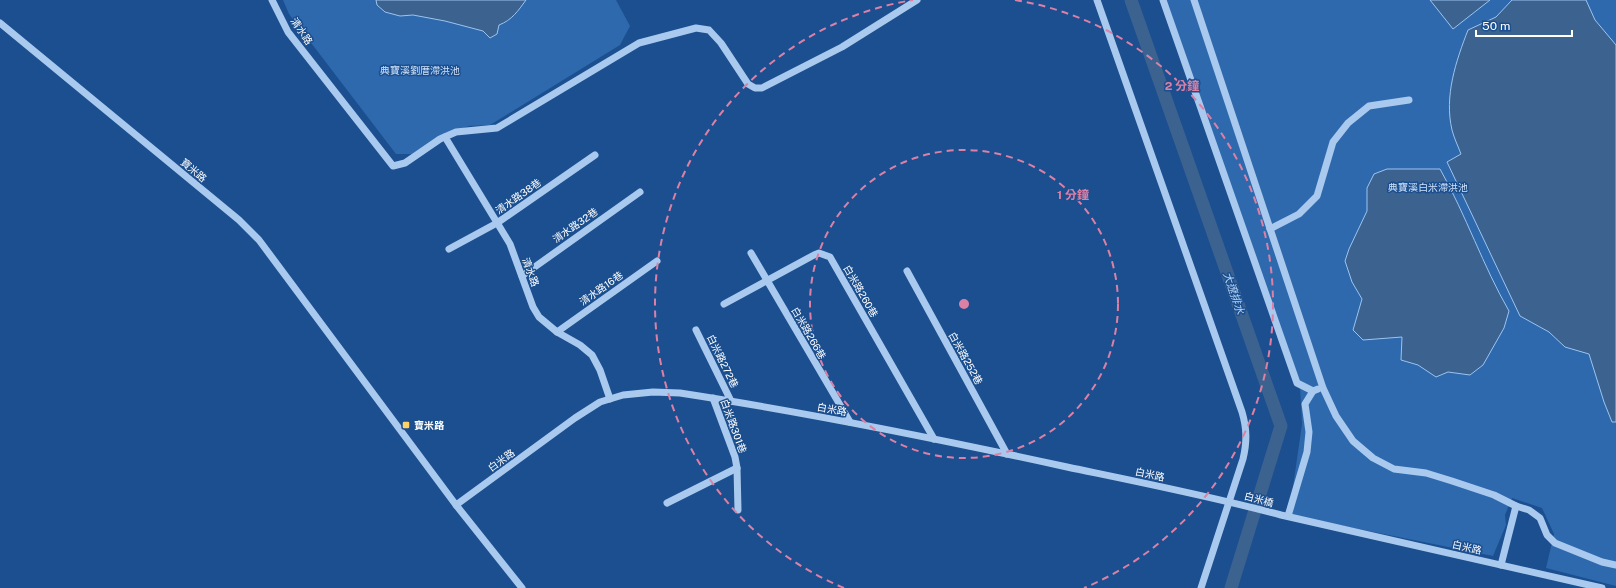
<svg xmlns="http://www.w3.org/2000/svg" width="1616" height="588" font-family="'Public Sans','Noto Sans TC',sans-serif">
	<rect width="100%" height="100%" fill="#1b4f8f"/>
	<g fill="#2e69ad">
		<polygon points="283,0 616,0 630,26 620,45 490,125 469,126 434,139 412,154 396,154 289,14"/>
		<polygon points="1163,0 1616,0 1616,586 1546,568 1554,534 1542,508 1512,498 1505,515 1506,525 1493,556 1289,515 1302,424 1300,386"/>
	</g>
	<g fill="#3c6290" stroke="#9cc4f0">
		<path d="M376,0h150c-8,11 -14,20 -27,25l-2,9 -7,4 -7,-7 -38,-10 -32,-6 -13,1 -15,-4 -8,-7z"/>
		<polygon points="1430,0 1490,0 1453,29"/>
		<path d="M1512,0h74l9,20 21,25v377h-4l-8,-20 -15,-48 -24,-7 -16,-15 -29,-16 -73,-154 14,-8c-3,-8 -7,-16 -9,-24 -8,-34 4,-69 16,-100l28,-13z"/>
		<path d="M1387,169h53c26,46 43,97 69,142l-5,17 -21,37 -13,10 -22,-3 -12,5 -18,-12 -17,-5 1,-23 -39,3 -10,-10 9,-31 -10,-17 -7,-21 4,-12 18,-38v-23l7,-14z"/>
	</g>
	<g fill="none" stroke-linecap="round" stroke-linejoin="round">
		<polyline stroke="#3c6290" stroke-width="13" points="1131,0 1281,426 1231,588"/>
		<g stroke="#a9c9ee" stroke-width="7">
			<polyline points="272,0 288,32 393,166 405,163 440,139 456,132 497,128 639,43 696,28 709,30 721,43 748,84 755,88 762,88 842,47 917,0"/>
			<path d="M1097,0l145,412c5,17 5,30 1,47l-42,129"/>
			<polyline points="1163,0 1297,383 1313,391"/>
			<polyline points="1194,0 1323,388 1336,416 1353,441 1373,458 1394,469 1426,473 1452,481 1494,495 1516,506 1529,510 1540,518 1547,535 1555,543 1602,562 1616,565"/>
			<polyline points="0,23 239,220 259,240 456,505 522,588"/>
			<polyline points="445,137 510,244 533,307 539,317 557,332 580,345 592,355 600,370 610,399"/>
			<polyline points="1270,229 1299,214 1317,196 1333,142 1348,123 1369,106 1409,100"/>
			<polyline points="449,249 497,223 595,155"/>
			<polyline points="751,253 850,422"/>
			<polyline points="907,271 1007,454"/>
			<polyline points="522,276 640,192"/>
			<polyline points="724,304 814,255 819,253 830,257 934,439"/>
			<polyline points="696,330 731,401"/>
			<polyline points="557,332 657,261"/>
			<polyline points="713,398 735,457 737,468 738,510"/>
			<polyline points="667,503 737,468"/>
			<path d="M456,505l119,-87 25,-16 23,-7 30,-3 27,1c130,20 259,46 387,74 72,15 143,29 214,48l321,73"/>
			<polyline points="1288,516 1307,452 1309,432 1305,404 1313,391 1318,389"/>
			<polyline points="1501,565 1516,506"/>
		</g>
	</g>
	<g fill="none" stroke="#dd80a5" stroke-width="2" stroke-dasharray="7 5">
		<circle cx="964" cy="304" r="154"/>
		<path d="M844 588A308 308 0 0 1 913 0M1015 0A308 308 0 0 1 1084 588"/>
	</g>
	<rect fill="#ffd166" stroke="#1b4f8f" stroke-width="1.5" x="402" y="421" width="8" height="8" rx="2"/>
	<g text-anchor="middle" stroke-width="3" stroke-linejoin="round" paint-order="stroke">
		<g font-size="10" fill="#fff" stroke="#1b4f8f">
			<text transform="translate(302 31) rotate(56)" y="4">清水路</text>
			<text transform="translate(194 170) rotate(40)" y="4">寶米路</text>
			<text transform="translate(518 196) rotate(-35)" y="4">清水路38巷</text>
			<text transform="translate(575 225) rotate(-35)" y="4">清水路32巷</text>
			<text transform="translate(531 272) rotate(70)" y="4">清水路</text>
			<text transform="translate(601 288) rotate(-35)" y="4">清水路16巷</text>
			<text transform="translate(861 291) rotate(60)" y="4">白米路260巷</text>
			<text transform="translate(809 333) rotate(60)" y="4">白米路266巷</text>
			<text transform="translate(966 358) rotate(61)" y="4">白米路252巷</text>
			<text transform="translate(723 361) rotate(64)" y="4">白米路272巷</text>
			<text transform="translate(832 409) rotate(10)" y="4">白米路</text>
			<text transform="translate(734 426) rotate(70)" y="4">白米路301巷</text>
			<text transform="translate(501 460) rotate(-36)" y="4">白米路</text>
			<text transform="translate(1150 474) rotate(12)" y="4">白米路</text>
			<text transform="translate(1259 499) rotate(15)" y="4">白米橋</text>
			<text transform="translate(1467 547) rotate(13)" y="4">白米路</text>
		</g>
		<g font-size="10" fill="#cfe3fa" stroke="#1b4f8f">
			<text x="420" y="74">典寶溪劉厝滯洪池</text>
			<text x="1428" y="191">典寶溪白米滯洪池</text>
		</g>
		<g font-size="10" font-weight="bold" fill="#fff" stroke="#1b4f8f" text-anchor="start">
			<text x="414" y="429">寶米路</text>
		</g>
		<g font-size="11" font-style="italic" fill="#b5d3f5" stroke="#1b4f8f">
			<text transform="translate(1234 293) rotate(71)" y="4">大遼排水</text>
		</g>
	</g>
	<circle cx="964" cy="304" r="6" fill="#dd80a5" stroke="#1b4f8f" stroke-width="2"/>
	<g font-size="12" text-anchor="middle" font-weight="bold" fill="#dd80a5" stroke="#1b4f8f" stroke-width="3" stroke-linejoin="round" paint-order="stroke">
		<text x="1182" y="90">2 分鐘</text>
		<text x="1073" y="199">1 分鐘</text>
	</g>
	<path d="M1476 30v6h96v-6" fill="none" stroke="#ffffff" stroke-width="2"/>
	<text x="1482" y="30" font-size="12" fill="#ffffff" stroke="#1b4f8f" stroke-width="3" paint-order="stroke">50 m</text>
</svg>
